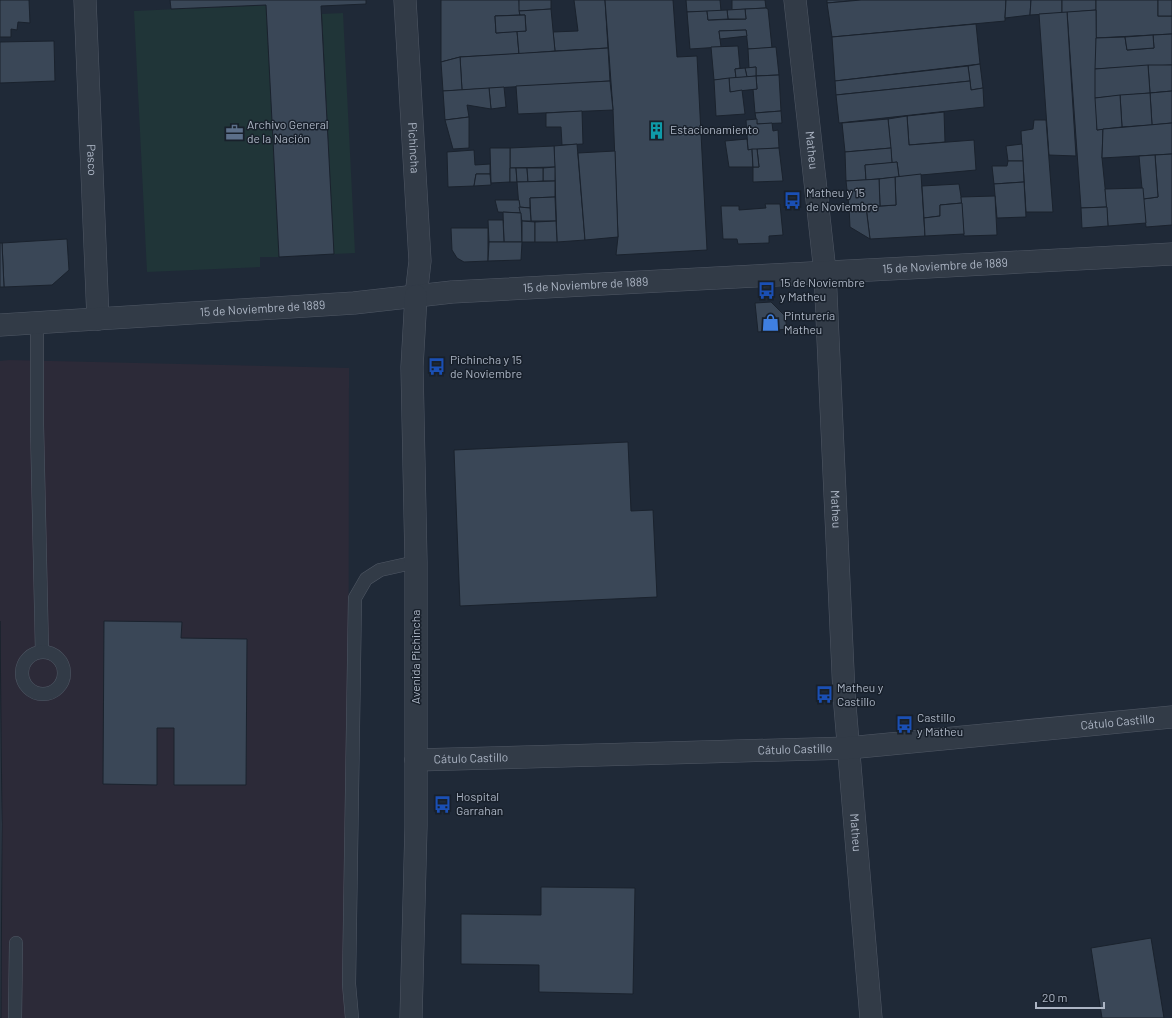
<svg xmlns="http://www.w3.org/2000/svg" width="1172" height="1018" font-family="Barlow,sans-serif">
	<rect width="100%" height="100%" fill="#1f2937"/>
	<polygon fill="#2c2a38" points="9,360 349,368 348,1018 0,1018 0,361"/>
	<g fill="#203538">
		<polygon points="266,5 279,257 260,257 260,267 147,272 134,11"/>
		<polygon points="343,13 355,253 334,254 322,14"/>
	</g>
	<g fill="#3a4757" stroke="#1a222d">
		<polygon points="0,0 29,0 30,23 18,22 17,30 11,29 11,37 0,37"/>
		<polygon points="170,0 366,0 366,4 321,6 334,254 279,257 266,5 171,9"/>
		<polygon points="441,0 519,0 520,15 495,16 496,33 517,31 519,54 460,57 441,62"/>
		<polygon points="519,0 551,0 551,9 519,11"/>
		<polygon points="574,0 605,0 608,48 555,51 553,32 578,31"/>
		<polygon points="605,0 673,0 677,57 697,56 707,250 616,255 618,237 613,110"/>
		<polygon points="686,0 720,0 721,11 687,12"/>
		<polygon points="732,0 765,0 766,8 732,10"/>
		<polygon points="827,0 861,0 827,3"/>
		<polygon points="861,0 1006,0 1005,18 1005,21 832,37 827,3"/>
		<polygon points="1006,0 1031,0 1030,15 1005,18"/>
		<polygon points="1031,0 1062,0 1062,13 1030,15"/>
		<polygon points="1062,0 1096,0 1096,10 1062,13"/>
		<polygon points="1096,0 1158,0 1158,16 1172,16 1172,34 1096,38"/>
		<rect x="1158" y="0" width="14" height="16"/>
		<polygon points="766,8 768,9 772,48 748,49 746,30 719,31 721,47 690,49 687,12 707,11 708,20 746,19 745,9"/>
		<polygon points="551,9 555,51 519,54 517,31 526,31 525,15 520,15 519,11"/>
		<polygon points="745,9 746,19 728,19 727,10"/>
		<polygon points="727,10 728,19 708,20 707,11"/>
		<polygon points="1096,10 1097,130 1103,129 1102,158 1107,207 1081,208 1067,12"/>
		<polygon points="1067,12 1076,156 1049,155 1039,14"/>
		<polygon points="525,15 526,31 496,33 495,16"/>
		<polygon points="976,24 980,64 835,81 832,37"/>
		<polygon points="746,30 747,36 720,39 719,31"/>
		<polygon points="1172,34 1172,65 1095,69 1096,38 1125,37 1127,50 1154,48 1153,35"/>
		<polygon points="1153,35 1154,48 1127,50 1125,37"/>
		<polygon points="54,41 55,81 0,83 0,42"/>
		<polygon points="738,46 740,68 735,69 736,78 714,80 711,47"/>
		<polygon points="776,47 779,75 756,76 756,67 749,68 748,49"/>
		<polygon points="608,48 610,81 462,90 460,57"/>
		<polygon points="460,57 462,90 443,91 441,62"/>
		<polygon points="980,64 983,88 971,90 968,66"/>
		<polygon points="1148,65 1172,65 1172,91 1150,93"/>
		<polygon points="1148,65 1150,93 1095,98 1095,69"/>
		<polygon points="968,66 970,81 836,95 835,81"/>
		<polygon points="756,67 756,76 747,77 745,68"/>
		<polygon points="745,68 747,77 736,78 735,69"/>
		<polygon points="779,75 781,111 755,113 753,89 757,89 756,76"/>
		<polygon points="756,76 757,89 730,92 729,78"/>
		<polygon points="729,78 730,92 742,90 745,114 716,116 714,80"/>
		<polygon points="610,81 613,110 518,114 516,86"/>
		<polygon points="970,81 971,90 983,88 984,107 839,123 836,95"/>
		<polygon points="504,87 506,107 491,109 489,88"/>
		<polygon points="489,88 491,109 467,105 469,117 445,120 443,91"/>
		<polygon points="1172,91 1172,123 1152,125 1150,93"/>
		<polygon points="1150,93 1152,125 1122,127 1120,95"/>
		<polygon points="1120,95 1122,127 1097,130 1095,98"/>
		<polygon points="582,111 583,144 562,145 561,127 546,127 546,113"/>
		<polygon points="781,111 782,123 757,124 755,113"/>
		<polygon points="944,112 945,142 909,145 907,116"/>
		<polygon points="907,116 909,145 974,140 976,170 899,177 897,162 892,163 888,119"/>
		<polygon points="469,117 469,148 453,149 445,120"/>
		<polygon points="757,119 757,124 772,123 773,131 778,130 779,148 748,150 746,120"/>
		<polygon points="888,119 891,148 845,152 842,123"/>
		<polygon points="1034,120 1046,120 1053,212 1026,212 1021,131 1033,129"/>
		<polygon points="1172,123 1172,154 1102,158 1103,129"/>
		<polygon points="747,139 748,150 752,149 753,167 729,167 725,141"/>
		<polygon points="577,144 585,240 557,242 554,146"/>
		<polygon points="1022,144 1023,161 1008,161 1006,146"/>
		<polygon points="554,146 555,167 510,168 510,148"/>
		<polygon points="490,148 510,148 510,182 491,183"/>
		<polygon points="779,148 783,181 753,182 753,167 759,167 757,149"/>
		<polygon points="891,148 892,163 865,165 866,180 846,181 845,152"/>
		<polygon points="752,149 757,149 759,167 753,167"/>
		<polygon points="474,150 475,165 490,164 490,174 476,174 474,186 448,187 447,152"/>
		<polygon points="615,151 618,237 585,240 578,153"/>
		<polygon points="1172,154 1172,225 1146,227 1143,199 1158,197 1155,155"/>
		<polygon points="1155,155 1158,197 1143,199 1139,156"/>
		<polygon points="1008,161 1023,161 1024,182 994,184 992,166 1007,166"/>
		<polygon points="897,162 899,177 866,180 865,165"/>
		<polygon points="555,167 555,181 543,181 543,168"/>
		<polygon points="510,168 516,168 517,182 510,182"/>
		<polygon points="516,168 527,168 528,182 517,182"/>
		<polygon points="527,168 543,168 543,181 528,182"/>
		<polygon points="476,174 490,174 491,185 474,186"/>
		<polygon points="921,174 925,236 870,239 866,207 896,205 895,177"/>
		<polygon points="895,177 896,205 880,206 879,179"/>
		<polygon points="879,179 880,206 849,207 846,181"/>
		<polygon points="555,181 555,197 530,198 530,208 519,207 517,182"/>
		<polygon points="1024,182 1026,217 997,218 994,184"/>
		<polygon points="959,184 962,203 940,205 940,216 924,218 922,186"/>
		<polygon points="1143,188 1146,223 1108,226 1105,189"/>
		<polygon points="995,196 997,235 964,236 961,197"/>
		<polygon points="555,197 556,221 531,221 530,198"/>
		<polygon points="495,200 519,200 521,213 498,212"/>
		<polygon points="962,203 964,234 925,236 924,218 940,216 940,205"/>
		<polygon points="765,204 780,204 783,235 769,236 769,243 738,244 737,239 723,239 721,206 739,206 739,210 766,208"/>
		<polygon points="519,207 530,208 531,221 522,221"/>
		<polygon points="849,207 866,207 870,239 850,227"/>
		<polygon points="1107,207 1108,226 1082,228 1081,208"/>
		<polygon points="503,212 521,213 522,242 504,242"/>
		<polygon points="488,220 503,220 504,242 489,242"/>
		<polygon points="522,221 535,222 535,242 522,242"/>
		<polygon points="556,221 557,242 535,242 535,222"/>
		<polygon points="451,228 488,228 488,261 464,262 457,258 452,250"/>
		<polygon points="67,239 69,270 52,285 4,287 2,243"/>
		<polygon points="489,242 522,242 521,260 488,261"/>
		<polygon points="0,243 2,243 4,287 0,287"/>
		<polygon points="771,302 785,316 787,329 758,332 755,303"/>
		<polygon points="628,442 631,511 653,510 657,597 460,606 454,450"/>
		<polygon points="0,621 2,824 1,1018 0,1018"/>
		<polygon points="104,621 182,622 181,638 247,639 246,785 174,785 174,728 157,728 157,785 103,784"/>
		<polygon points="541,887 635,888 633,994 539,992 539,965 461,964 461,914 541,915"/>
		<polygon points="1151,938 1164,1018 1102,1018 1091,948"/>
	</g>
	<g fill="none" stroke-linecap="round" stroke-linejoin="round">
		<defs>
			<g id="service">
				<polyline points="37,323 37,425 42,651"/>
				<circle cx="43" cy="673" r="21"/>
				<polyline points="15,1018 16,943"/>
				<polyline points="352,1018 349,984 355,598 366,579 380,570 416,562"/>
			</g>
			<g id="minor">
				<path id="s1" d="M85,0l13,319"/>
				<path id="s2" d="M405,0l15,261 -4,35"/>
				<path id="s3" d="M795,0l30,272 19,422 27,324"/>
				<path id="s4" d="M0,325l354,-22 98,-11 720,-38"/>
				<path id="s5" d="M416,760l432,-12 324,-31"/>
			</g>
			<polyline id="tertiary" points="411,1018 416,826 416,562 412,367 416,296"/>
		</defs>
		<use href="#service" stroke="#505865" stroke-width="14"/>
		<use href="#minor" stroke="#505865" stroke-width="23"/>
		<use href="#tertiary" stroke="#505865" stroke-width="23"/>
		<use href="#service" stroke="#323b47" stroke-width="13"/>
		<use href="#minor" stroke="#323b47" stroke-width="22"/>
		<use href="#tertiary" stroke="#323b47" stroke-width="22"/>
	</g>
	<defs>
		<symbol id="building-bare" viewBox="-9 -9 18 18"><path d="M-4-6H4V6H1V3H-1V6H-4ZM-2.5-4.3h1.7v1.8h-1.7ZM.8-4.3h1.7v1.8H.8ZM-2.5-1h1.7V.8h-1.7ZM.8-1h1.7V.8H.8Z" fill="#0f9aa8" stroke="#18202b" stroke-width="2.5" paint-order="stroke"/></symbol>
		<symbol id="office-bare" viewBox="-9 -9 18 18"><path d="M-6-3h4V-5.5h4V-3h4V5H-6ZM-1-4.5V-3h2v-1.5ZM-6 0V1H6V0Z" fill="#5c6f8a" stroke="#18202b" stroke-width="2.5" paint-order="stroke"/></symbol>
		<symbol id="bus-bare" viewBox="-9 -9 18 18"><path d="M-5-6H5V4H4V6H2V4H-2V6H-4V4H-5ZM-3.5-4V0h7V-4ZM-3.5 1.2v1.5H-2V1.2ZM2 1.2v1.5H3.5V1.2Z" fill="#1a4fb4" stroke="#18202b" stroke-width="2.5" paint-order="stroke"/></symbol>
		<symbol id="shop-bare" viewBox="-9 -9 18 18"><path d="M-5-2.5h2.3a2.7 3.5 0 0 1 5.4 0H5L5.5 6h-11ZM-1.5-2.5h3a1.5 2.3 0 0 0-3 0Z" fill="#3f7fe0" stroke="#18202b" stroke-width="2.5" paint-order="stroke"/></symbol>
	</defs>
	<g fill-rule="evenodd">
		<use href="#building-bare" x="644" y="118" width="25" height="25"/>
		<use href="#office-bare" x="222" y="120" width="25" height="25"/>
		<use href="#bus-bare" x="780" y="188" width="25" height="25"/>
		<use href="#bus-bare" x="754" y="278" width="25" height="25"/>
		<use href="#shop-bare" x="758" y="310" width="25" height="25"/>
		<use href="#bus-bare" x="424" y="354" width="25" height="25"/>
		<use href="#bus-bare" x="812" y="682" width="25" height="25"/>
		<use href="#bus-bare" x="892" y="712" width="25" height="25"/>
		<use href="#bus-bare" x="430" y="792" width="25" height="25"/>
	</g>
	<g text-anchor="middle" stroke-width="3" stroke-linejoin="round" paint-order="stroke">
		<g font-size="12" fill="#acb5c4" stroke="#18202b" text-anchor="start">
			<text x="247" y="129">Archivo General<tspan x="247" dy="14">de la Nación</tspan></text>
			<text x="670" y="134">Estacionamiento</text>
			<text x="806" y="197">Matheu y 15<tspan x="806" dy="14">de Noviembre</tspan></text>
			<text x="780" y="287">15 de Noviembre<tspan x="780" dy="14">y Matheu</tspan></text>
			<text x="784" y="320">Pinturería<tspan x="784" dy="14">Matheu</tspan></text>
			<text x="450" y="364">Pichincha y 15<tspan x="450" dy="14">de Noviembre</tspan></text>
			<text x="837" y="692">Matheu y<tspan x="837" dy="14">Castillo</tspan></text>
			<text x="917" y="722">Castillo<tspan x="917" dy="14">y Matheu</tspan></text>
			<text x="456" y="801">Hospital<tspan x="456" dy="14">Garrahan</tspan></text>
		</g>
		<g font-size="12" fill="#acb5c4" stroke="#18202b">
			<text dy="4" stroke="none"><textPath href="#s2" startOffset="148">Pichincha</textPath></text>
			<text dy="4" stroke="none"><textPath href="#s3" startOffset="151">Matheu</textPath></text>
			<text dy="4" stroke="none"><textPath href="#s1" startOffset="160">Pasco</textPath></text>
			<text dy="4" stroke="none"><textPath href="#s4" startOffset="947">15 de Noviembre de 1889</textPath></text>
			<text dy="4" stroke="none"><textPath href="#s4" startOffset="587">15 de Noviembre de 1889</textPath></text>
			<text dy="4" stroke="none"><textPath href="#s4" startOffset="263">15 de Noviembre de 1889</textPath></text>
			<text dy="4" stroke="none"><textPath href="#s3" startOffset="511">Matheu</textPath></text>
			<text transform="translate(416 657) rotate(-90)" y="4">Avenida Pichincha</text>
			<text dy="4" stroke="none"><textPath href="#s5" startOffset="703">Cátulo Castillo</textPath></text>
			<text dy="4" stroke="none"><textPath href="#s5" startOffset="379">Cátulo Castillo</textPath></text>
			<text dy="4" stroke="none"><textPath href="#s5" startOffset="55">Cátulo Castillo</textPath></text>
			<text dy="4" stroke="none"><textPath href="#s3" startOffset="835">Matheu</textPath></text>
		</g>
	</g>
	<path d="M1036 1002v6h68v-6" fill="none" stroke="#acb5c4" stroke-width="2"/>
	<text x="1042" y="1002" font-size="12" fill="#acb5c4" stroke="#18202b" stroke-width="3" paint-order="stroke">20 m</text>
</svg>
